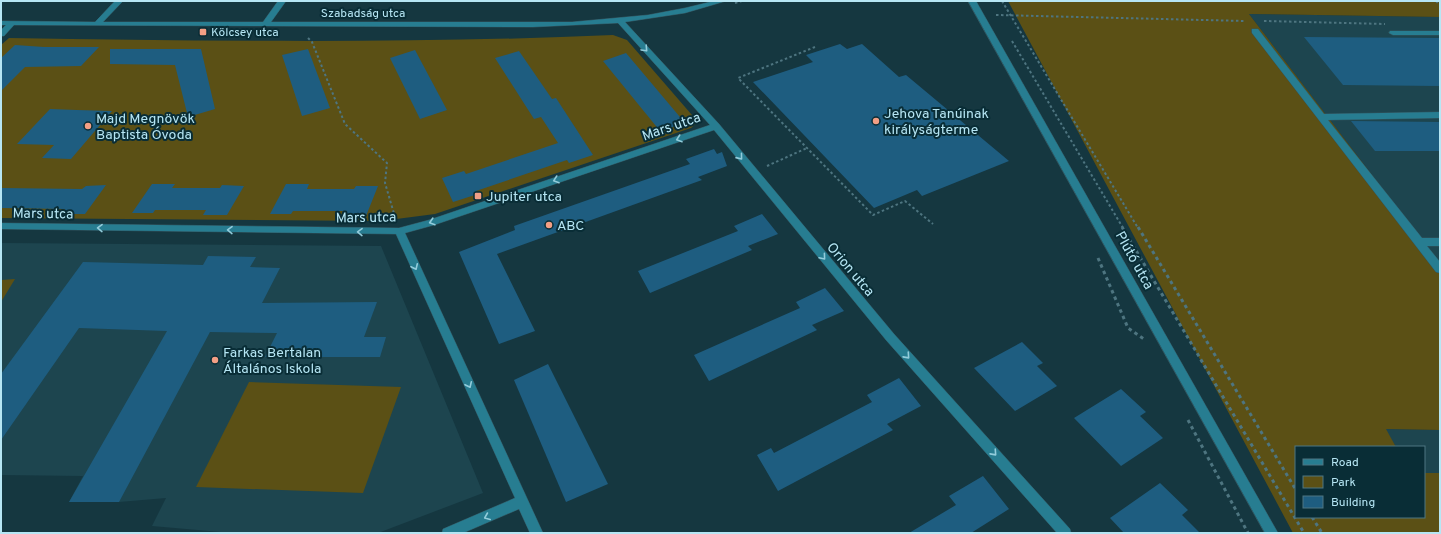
<svg xmlns="http://www.w3.org/2000/svg" width="1441" height="534" font-family="Overpass,sans-serif">
	<rect width="100%" height="100%" fill="#153740"/>
	<g fill="#1d454f">
		<polygon points="1249,14 1440,17 1440,264"/>
		<polygon points="1,243 381,246 483,493 378,533 232,533 152,526 166,498 119,502 69,502 83,476 1,475"/>
		<polygon points="1385,429 1440,430 1440,473 1424,473 1424,447 1396,447"/>
	</g>
	<g fill="#5b5015">
		<polygon points="1008,1 1440,1 1440,17 1249,14 1440,264 1440,430 1386,429 1396,447 1296,447 1296,517 1424,517 1424,473 1440,473 1440,533 1293,533"/>
		<path d="M613,35l14,5 71,82 -7,6 -256,86 -54,7 -380,-3v-173l8,-7c201,3 403,6 604,-3z"/>
		<polygon points="15,279 1,302 1,280"/>
		<polygon points="249,382 401,387 363,493 196,487"/>
	</g>
	<g fill="#1e5d80">
		<polygon points="1304,37 1440,38 1440,86 1343,85"/>
		<polygon points="840,44 847,49 862,44 899,77 906,75 1009,161 922,196 917,190 874,208 753,82 813,62 806,55"/>
		<polygon points="15,45 44,47 99,47 81,66 25,67 1,91 1,58"/>
		<polygon points="110,49 201,49 215,109 188,117 175,65 110,64"/>
		<polygon points="308,49 330,108 302,116 282,55"/>
		<polygon points="415,50 447,110 420,119 390,58"/>
		<polygon points="519,51 552,99 556,98 593,155 569,163 567,160 476,191 478,194 453,202 442,178 464,171 466,174 558,143 541,117 534,119 495,58"/>
		<polygon points="626,53 653,85 685,123 660,131 603,61"/>
		<polygon points="50,109 77,110 112,111 71,159 42,158 54,145 17,144"/>
		<polygon points="1351,121 1440,122 1440,151 1375,151"/>
		<polygon points="714,149 717,154 722,152 727,166 698,177 702,180 497,254 535,331 499,344 459,252 515,230 514,226 690,164 686,159"/>
		<polygon points="152,184 175,184 172,188 220,188 222,185 244,186 227,215 203,215 206,210 155,210 153,213 132,213"/>
		<polygon points="286,184 309,184 307,189 354,189 356,186 378,186 366,216 341,216 343,211 293,211 291,214 270,214"/>
		<polygon points="106,185 85,214 62,214 65,209 1,208 1,188 82,189 86,186"/>
		<polygon points="762,214 778,234 748,246 752,250 650,293 638,271 738,231 734,226"/>
		<polygon points="208,256 256,257 250,267 280,268 262,303 377,302 364,337 386,337 380,357 265,357 277,333 210,332 119,502 69,502 167,331 79,328 1,440 1,374 83,262 203,265"/>
		<polygon points="825,288 844,311 812,325 817,330 709,381 694,355 800,308 796,302"/>
		<polygon points="1022,342 1043,363 1037,366 1057,386 1015,411 974,368"/>
		<polygon points="548,364 608,484 566,502 514,380"/>
		<polygon points="899,378 921,406 887,424 893,430 778,491 757,455 771,448 774,453 872,402 867,395"/>
		<polygon points="1121,389 1146,412 1140,416 1163,438 1121,466 1074,418"/>
		<polygon points="983,476 1009,509 971,533 909,533 956,505 949,496"/>
		<polygon points="1160,483 1188,510 1182,515 1200,533 1124,533 1110,518"/>
	</g>
	<g fill="none" stroke-linecap="round" stroke-linejoin="round">
		<defs>
			<g id="minor">
				<polygon points="115,1 123,1 103,22 263,22 278,1 286,1 271,22 572,22 648,15 685,8 714,1 726,1 685,13 625,22 719,124 894,334 1070,529 1071,533 1057,533 886,340 714,130 434,225 405,233 543,533 530,533 519,509 463,533 442,533 443,529 515,498 396,234 1,229 1,223 399,228 429,220 710,125 618,23 533,27 14,25 4,36 1,36 1,30 6,25 1,25 1,21 95,22"/>
				<polygon points="968,1 976,1 1278,533 1265,533"/>
				<polygon points="1252,29 1258,29 1324,114 1440,112 1440,118 1328,120 1422,238 1440,238 1440,246 1427,246 1440,262 1440,273 1436,272 1252,33"/>
				<polygon points="1390,31 1440,31 1440,35 1393,35 1389,33"/>
			</g>
		</defs>
		<use href="#minor" stroke="#335660" stroke-width="1"/>
		<g stroke="#4e7580" stroke-width="2" stroke-dasharray="2.5 2.5" stroke-linecap="butt">
			<polyline points="1002,1 1138,228"/>
			<polyline points="1436,1 1440,5"/>
			<polyline points="735,3 742,1"/>
			<polyline points="996,15 1245,21"/>
			<polyline points="1264,21 1385,24"/>
			<polyline points="308,38 312,42 345,124 387,163 385,183 395,217"/>
			<polyline points="1012,41 1123,228"/>
			<polyline points="815,47 738,78 873,215 905,201 933,224"/>
			<polyline points="767,166 807,148"/>
		</g>
		<g stroke="#4e7580" stroke-width="3" stroke-dasharray="3.5 3.5" stroke-linecap="butt">
			<polyline points="1122,227 1304,533"/>
			<polyline points="1138,227 1296,490"/>
			<polyline points="1098,258 1128,328 1144,339"/>
			<polyline points="1188,420 1248,533"/>
			<polyline points="1312,517 1322,533"/>
		</g>
		<use href="#minor" fill="#277d91" fill-rule="evenodd"/>
	</g>
	<defs><path id="oneway-chevron" d="M-2-3.5L2.5 0L-2 3.5" fill="none" stroke-width="1.6" stroke-linecap="round" stroke-linejoin="round"/></defs>
	<g stroke="#92ccdb">
		<use href="#oneway-chevron" transform="translate(645 49) rotate(47)"/>
		<use href="#oneway-chevron" transform="translate(679 139) rotate(161)"/>
		<use href="#oneway-chevron" transform="translate(740 157) rotate(51)"/>
		<use href="#oneway-chevron" transform="translate(556 180) rotate(161)"/>
		<use href="#oneway-chevron" transform="translate(432 222) rotate(163)"/>
		<use href="#oneway-chevron" transform="translate(100 228) rotate(-179)"/>
		<use href="#oneway-chevron" transform="translate(230 230) rotate(-179)"/>
		<use href="#oneway-chevron" transform="translate(360 232) rotate(-179)"/>
		<use href="#oneway-chevron" transform="translate(823 257) rotate(50)"/>
		<use href="#oneway-chevron" transform="translate(415 267) rotate(65)"/>
		<use href="#oneway-chevron" transform="translate(907 356) rotate(48)"/>
		<use href="#oneway-chevron" transform="translate(469 385) rotate(65)"/>
		<use href="#oneway-chevron" transform="translate(994 453) rotate(48)"/>
		<use href="#oneway-chevron" transform="translate(487 517) rotate(157)"/>
	</g>
	<g fill="#f39f85" stroke="#092d36" stroke-width="1.5">
		<rect x="199" y="28" width="8" height="8" rx="2"/>
		<circle cx="876" cy="121" r="4"/>
		<circle cx="88" cy="126" r="4"/>
		<rect x="474" y="192" width="8" height="8" rx="2"/>
		<circle cx="549" cy="225" r="4"/>
		<circle cx="215" cy="360" r="4"/>
	</g>
	<g text-anchor="middle" stroke-width="4" stroke-linejoin="round" paint-order="stroke">
		<g font-size="12" fill="#b6e6f4" stroke="#092d36">
			<text x="363" y="17">Szabadság utca</text>
		</g>
		<g font-size="12" fill="#b6e6f4" stroke="#092d36" text-anchor="start">
			<text x="211" y="36">Kölcsey utca</text>
		</g>
		<g font-size="14" fill="#b6e6f4" stroke="#092d36" text-anchor="start">
			<text x="884" y="118">Jehova Tanúinak<tspan x="884" dy="16">királyságterme</tspan></text>
			<text x="96" y="123">Majd Megnövök<tspan x="96" dy="16">Baptista Óvoda</tspan></text>
			<text x="486" y="201">Jupiter utca</text>
			<text x="557" y="230">ABC</text>
			<text x="223" y="357">Farkas Bertalan<tspan x="223" dy="16">Általános Iskola</tspan></text>
		</g>
		<g font-size="14" fill="#b6e6f4" stroke="#092d36">
			<text transform="translate(671 126) rotate(-19)" y="5">Mars utca</text>
			<text transform="translate(43 213) rotate(1)" y="5">Mars utca</text>
			<text transform="translate(366 217) rotate(-1)" y="5">Mars utca</text>
			<text transform="translate(1135 260) rotate(61)" y="5">Plútó utca</text>
			<text transform="translate(851 269) rotate(50)" y="5">Orion utca</text>
		</g>
	</g>
	<rect width="1441" height="534" fill="none" stroke="#b6e6f4" stroke-width="4"/>
	<rect x="1295" y="446" width="130" height="72" fill="#092d36" stroke="#4e7782"/>
	<rect x="1303" y="459" width="20" height="6" fill="#277d91" stroke="#4e7782"/>
	<text x="1331" y="466" font-size="12" fill="#b6e6f4">Road</text>
	<rect x="1303" y="476" width="20" height="12" fill="#5b5015" stroke="#4e7782"/>
	<text x="1331" y="486" font-size="12" fill="#b6e6f4">Park</text>
	<rect x="1303" y="496" width="20" height="12" fill="#1e5d80" stroke="#4e7782"/>
	<text x="1331" y="506" font-size="12" fill="#b6e6f4">Building</text>
</svg>
